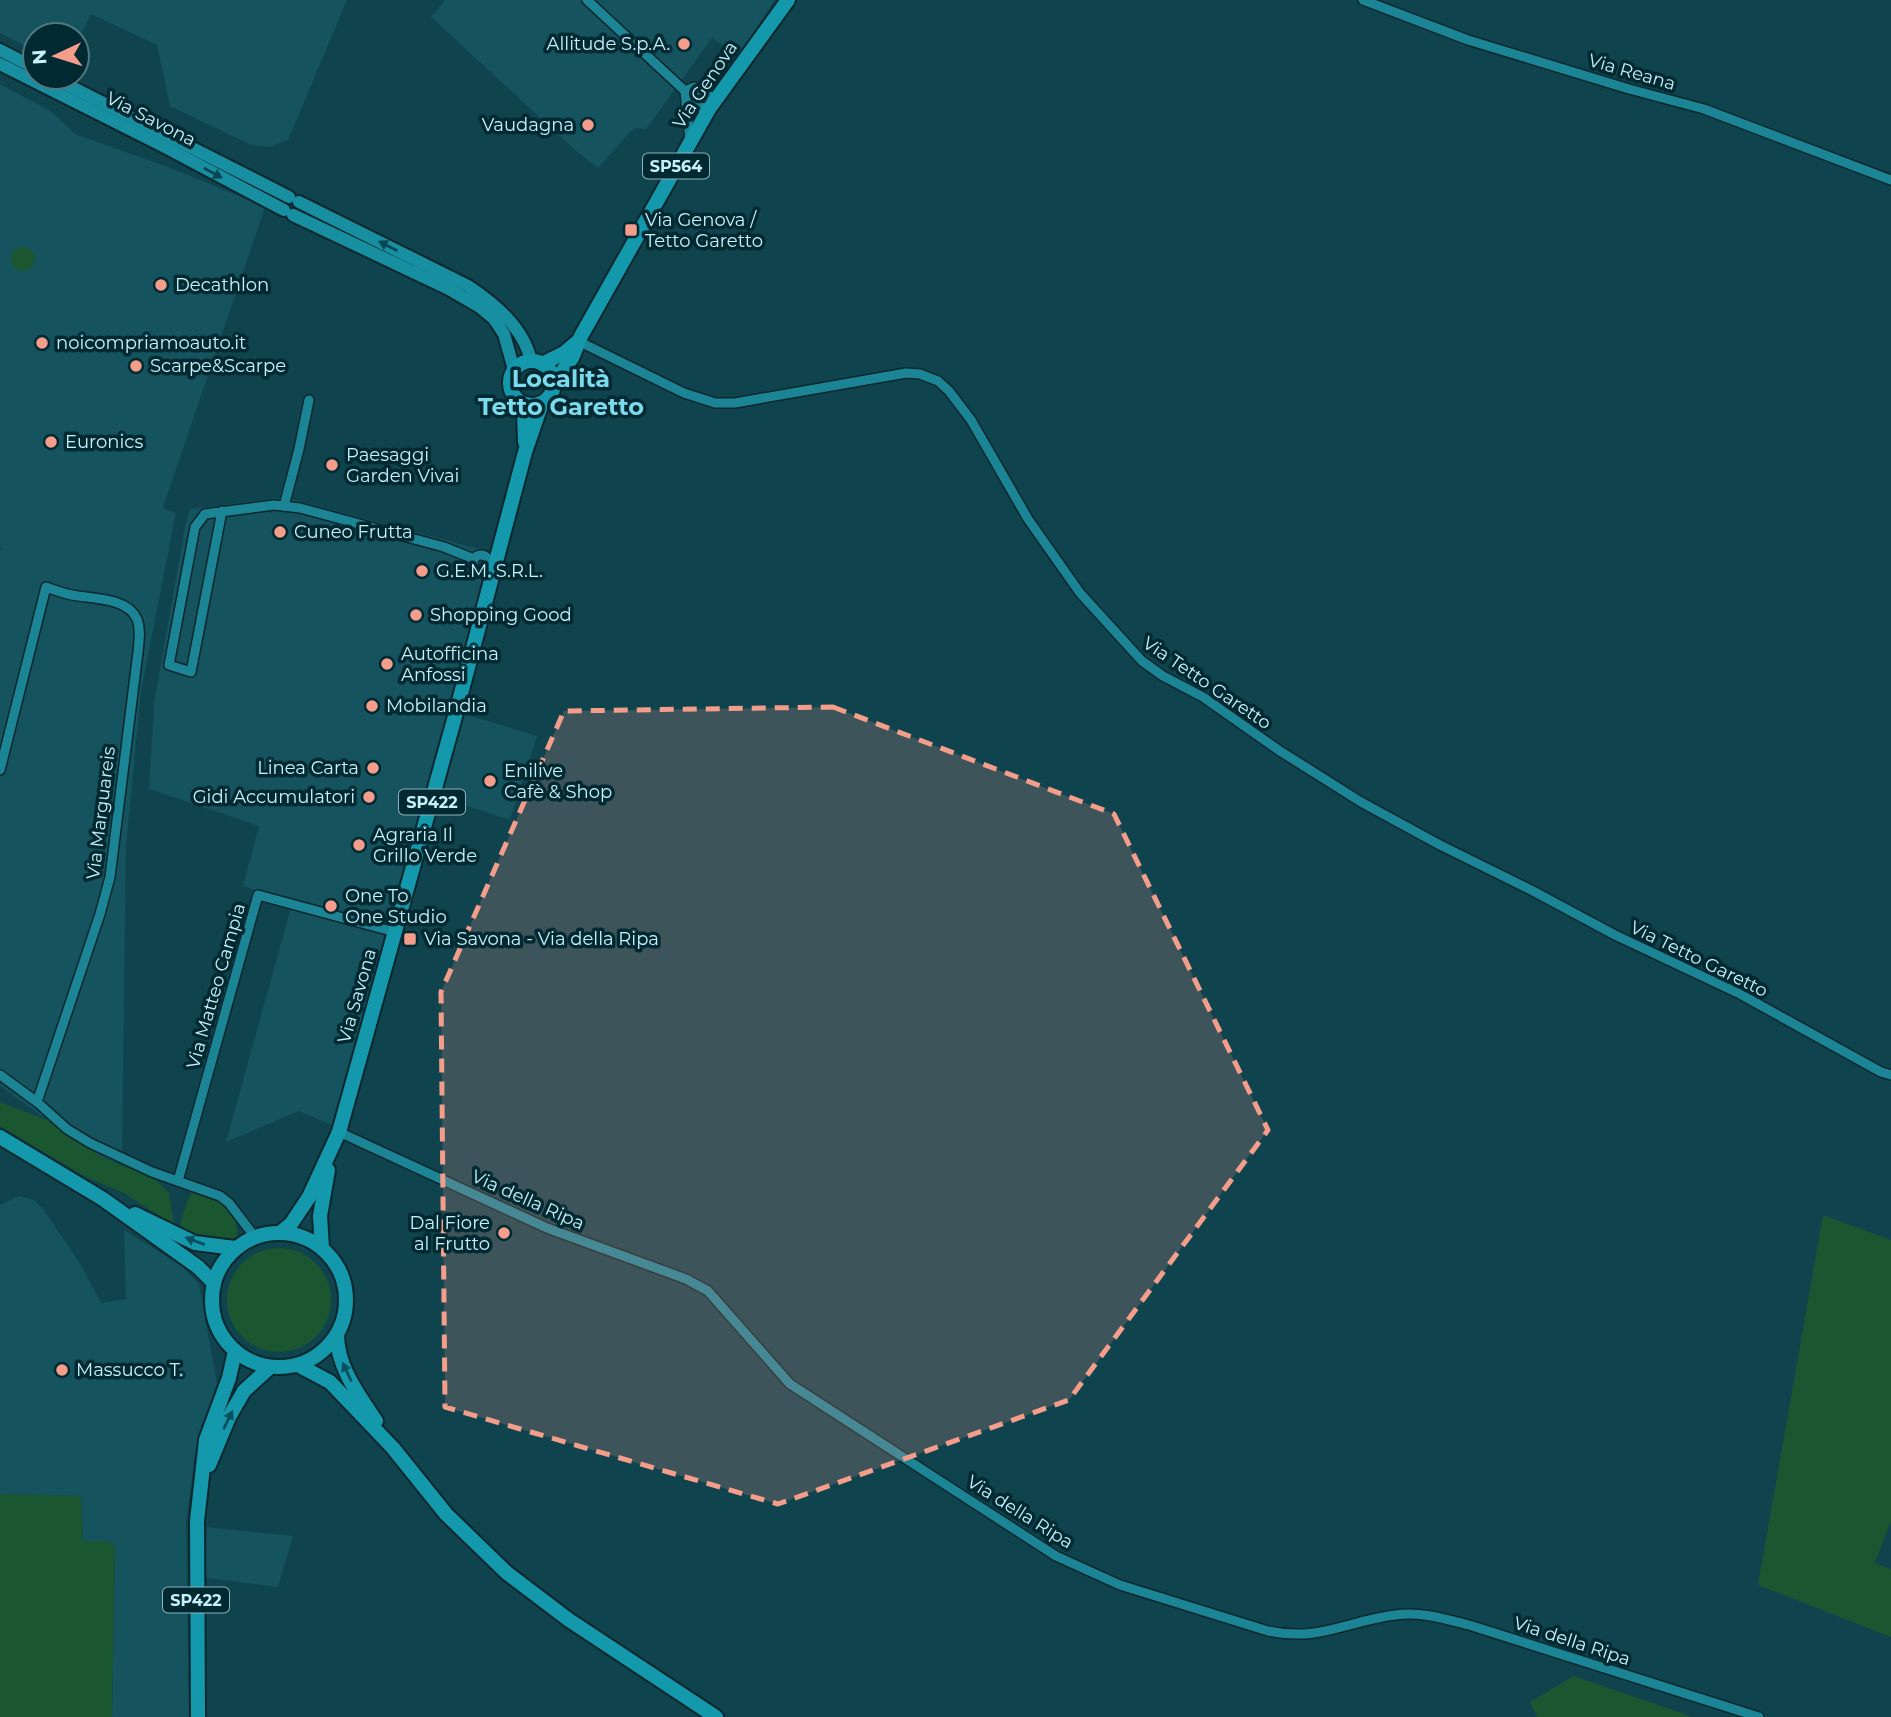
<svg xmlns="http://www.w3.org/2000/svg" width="1891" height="1717" font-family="Montserrat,sans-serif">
	<rect width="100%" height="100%" fill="#0f444e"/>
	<g fill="#15535e">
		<polygon points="0,0 347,0 288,140 270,147 251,145 170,106 157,45 91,14 77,42 77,35 35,35 35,51 0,33"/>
		<polygon points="445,0 775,0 739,55 712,38 646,129 636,128 630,132 598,168 575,150 431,17"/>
		<polygon points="0,84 52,112 75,134 176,170 265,207 163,508 176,513 141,691 126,847 122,1151 117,1163 99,1156 78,1142 0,1086 0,550 3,549 0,548"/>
		<polygon points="279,498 291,499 487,551 492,557 332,1125 299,1111 226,1142 292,904 243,886 259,826 149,789 154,703 185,527 190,509"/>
		<polygon points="464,714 537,736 510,820 440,797"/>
		<polygon points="19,1196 34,1200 43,1209 81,1265 101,1303 126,1299 124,1230 182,1266 199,1284 217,1383 195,1455 186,1521 189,1717 112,1717 115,1545 105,1541 83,1541 81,1496 0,1494 0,1205"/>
		<polygon points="207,1527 293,1536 278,1587 205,1578"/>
	</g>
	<g fill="#1a5731">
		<circle cx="23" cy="259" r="12"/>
		<polygon points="0,1102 51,1122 99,1156 155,1179 169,1193 174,1225 124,1193 84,1176 0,1126"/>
		<path d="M191,1193c23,2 49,18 46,44 -16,10 -41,-1 -57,-8l3,-16z"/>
		<polygon points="1823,1215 1891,1240 1891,1521 1875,1563 1891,1569 1891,1637 1758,1585"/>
		<circle cx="279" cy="1300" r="52"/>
		<polygon points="0,1494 81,1496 83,1541 105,1541 115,1545 112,1717 0,1717"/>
		<polygon points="1574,1676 1687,1715 1692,1717 1537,1717 1530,1702"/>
	</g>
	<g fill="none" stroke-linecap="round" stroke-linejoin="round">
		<defs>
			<g id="street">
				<polyline points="587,0 685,91 690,141"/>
				<polyline points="1363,0 1468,40 1629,89 1704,109 1891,180"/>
				<polyline points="685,91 694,87 715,99"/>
				<polyline points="686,104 709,109"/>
				<polyline points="578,341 684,393 715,403 735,403 906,373 920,374 938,381 949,391 971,420 1028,519 1080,593 1142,661 1163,676 1203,697 1280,751 1361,802 1440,845 1533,891 1615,935 1740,994 1881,1072 1891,1075"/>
				<polyline points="284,506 299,449 309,400"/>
				<polyline points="222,511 191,672 169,665 195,527 205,514 274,505 300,508 444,547 474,559"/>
				<circle cx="481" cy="563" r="8"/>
				<path d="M0,770l46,-183c8,3 17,6 26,8 20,4 55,2 65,24 4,10 2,22 1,33l-28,225 -10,37 -63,188"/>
				<polyline points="0,1075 37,1102 67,1129 90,1143 152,1172 220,1196 229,1203 255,1237"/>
				<path d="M339,1132l208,96 139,51 22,12 82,93 266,172 64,29 148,46c51,11 79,-10 127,-16 25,-4 50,4 74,10l290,92"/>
				<polyline points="178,1181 258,895 395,932"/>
			</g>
			<g id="secondary">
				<polyline points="0,50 35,68"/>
				<polyline points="0,64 163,146 284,210"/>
				<polyline points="52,77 289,197"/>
				<path d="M299,202l169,84c27,18 56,42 63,75"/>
				<polyline points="293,215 449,289 480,307 494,319 504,334 514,370"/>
			</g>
			<g id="primary">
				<circle cx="532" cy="383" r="22"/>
				<polyline points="542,364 564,353 577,342"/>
				<polyline points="554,383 572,358 581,336 709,109 788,0"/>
				<polyline points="521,402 524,413 525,442"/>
				<polyline points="0,1137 103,1199 198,1267 214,1283"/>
				<polyline points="135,1214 195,1243 235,1248"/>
				<circle cx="279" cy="1300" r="67"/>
				<polyline points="280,1233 291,1224 309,1197 339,1132 454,720 525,452 542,403"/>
				<polyline points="322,1248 320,1216 328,1170"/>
				<path d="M337,1334c0,33 21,60 39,87"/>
				<polyline points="298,1365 330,1382 393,1448 446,1514 507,1573 569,1620 716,1717"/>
				<polyline points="209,1465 229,1417 244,1391 270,1367"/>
				<polyline points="198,1717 197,1521 206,1440 229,1378 235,1351"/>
			</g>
		</defs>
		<use href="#street" stroke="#0a282e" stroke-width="12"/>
		<use href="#secondary" stroke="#0a282e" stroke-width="16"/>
		<use href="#primary" stroke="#0a282e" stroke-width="18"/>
		<use href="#street" stroke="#1b8596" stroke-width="9"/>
		<use href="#secondary" stroke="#188ea1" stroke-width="12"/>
		<use href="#primary" stroke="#1498ac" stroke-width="14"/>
	</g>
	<defs><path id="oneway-solid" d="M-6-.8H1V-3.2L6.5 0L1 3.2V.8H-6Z" transform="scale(1.75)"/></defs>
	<g fill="#074753">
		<use href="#oneway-solid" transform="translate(213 173) rotate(28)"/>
		<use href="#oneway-solid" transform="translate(388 246) rotate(-153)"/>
	</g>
	<g fill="#07505c">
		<use href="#oneway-solid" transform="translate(195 1241) rotate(-160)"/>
		<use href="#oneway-solid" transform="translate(347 1372) rotate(-115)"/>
		<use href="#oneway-solid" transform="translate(228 1420) rotate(-64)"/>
	</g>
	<path fill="#f49d8b" fill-opacity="0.2" stroke="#f49d8b" stroke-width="5" stroke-dasharray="14 9" stroke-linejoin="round" d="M833,707l281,107 154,316 -199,270 -291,104 -333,-97 -4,-415 123,-281z"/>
	<g fill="#f49d8b" stroke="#002931" stroke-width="2.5">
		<circle cx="684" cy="44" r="7"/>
		<circle cx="588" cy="125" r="7"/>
		<rect x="624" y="223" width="14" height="14" rx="3.5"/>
		<circle cx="161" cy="285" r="7"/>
		<circle cx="42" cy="343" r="7"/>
		<circle cx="136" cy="366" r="7"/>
		<circle cx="51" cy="442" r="7"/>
		<circle cx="332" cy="465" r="7"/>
		<circle cx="280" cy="532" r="7"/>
		<circle cx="422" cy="571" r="7"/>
		<circle cx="416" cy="615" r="7"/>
		<circle cx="387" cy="664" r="7"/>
		<circle cx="372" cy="706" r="7"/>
		<circle cx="373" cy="768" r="7"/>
		<circle cx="490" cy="781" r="7"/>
		<circle cx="369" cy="797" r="7"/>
		<circle cx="359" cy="845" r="7"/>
		<circle cx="331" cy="906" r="7"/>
		<rect x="403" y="932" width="14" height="14" rx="3.5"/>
		<circle cx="504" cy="1233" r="7"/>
		<circle cx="62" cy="1370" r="7"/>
	</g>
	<g text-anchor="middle" stroke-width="7" stroke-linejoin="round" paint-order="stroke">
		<g fill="#002931" stroke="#8bb5be" stroke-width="2">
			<rect x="643" y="153.5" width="66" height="25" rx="5"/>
			<rect x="399" y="789.5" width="66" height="25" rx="5"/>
			<rect x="163" y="1587.5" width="66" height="25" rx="5"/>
		</g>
		<g font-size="16" font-weight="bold" fill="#c6f1fa">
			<text x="676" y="172">SP564</text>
			<text x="432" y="808">SP422</text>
			<text x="196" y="1606">SP422</text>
		</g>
		<g font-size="18" fill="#c6f1fa" stroke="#002931" text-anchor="start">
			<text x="670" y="50" text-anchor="end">Allitude S.p.A.</text>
			<text x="574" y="131" text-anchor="end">Vaudagna</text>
			<text x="645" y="226">Via Genova /<tspan x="645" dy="21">Tetto Garetto</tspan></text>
			<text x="175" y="291">Decathlon</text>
			<text x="56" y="349">noicompriamoauto.it</text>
			<text x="150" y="372">Scarpe&amp;Scarpe</text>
			<text x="65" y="448">Euronics</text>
			<text x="346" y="461">Paesaggi<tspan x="346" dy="21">Garden Vivai</tspan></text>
			<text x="294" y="538">Cuneo Frutta</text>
			<text x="436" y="577">G.E.M. S.R.L.</text>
			<text x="430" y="621">Shopping Good</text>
			<text x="401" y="660">Autofficina<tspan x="401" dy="21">Anfossi</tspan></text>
			<text x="386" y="712">Mobilandia</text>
			<text x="359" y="774" text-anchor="end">Linea Carta</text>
			<text x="504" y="777">Enilive<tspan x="504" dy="21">Cafè &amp; Shop</tspan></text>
			<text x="355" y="803" text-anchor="end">Gidi Accumulatori</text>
			<text x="373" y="841">Agraria Il<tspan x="373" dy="21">Grillo Verde</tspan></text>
			<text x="345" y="902">One To<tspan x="345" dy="21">One Studio</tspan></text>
			<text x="424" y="945">Via Savona - Via della Ripa</text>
			<text x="490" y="1229" text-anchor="end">Dal Fiore<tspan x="490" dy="21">al Frutto</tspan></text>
			<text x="76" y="1376">Massucco T.</text>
		</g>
		<g font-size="18" fill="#c6f1fa" stroke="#002931">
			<text transform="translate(1632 72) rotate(16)" y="6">Via Reana</text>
			<text transform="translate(705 85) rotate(-56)" y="6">Via Genova</text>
			<text transform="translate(151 119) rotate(27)" y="6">Via Savona</text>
			<text transform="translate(1207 683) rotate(34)" y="6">Via Tetto Garetto</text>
			<text transform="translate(101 813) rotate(-83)" y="6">Via Marguareis</text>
			<text transform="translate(1699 959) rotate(26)" y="6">Via Tetto Garetto</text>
			<text transform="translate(216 986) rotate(-74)" y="6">Via Matteo Campia</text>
			<text transform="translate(357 996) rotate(-74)" y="6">Via Savona</text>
			<text transform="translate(528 1200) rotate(24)" y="6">Via della Ripa</text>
			<text transform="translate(1020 1512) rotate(32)" y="6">Via della Ripa</text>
			<text transform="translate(1572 1641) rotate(18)" y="6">Via della Ripa</text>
		</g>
		<g font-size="24" font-weight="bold" fill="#7cdaed" stroke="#002931">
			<text x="561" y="387">Località<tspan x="561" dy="28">Tetto Garetto</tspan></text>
		</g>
	</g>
	<g transform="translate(56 56) rotate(266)"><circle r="33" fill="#002931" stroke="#4f7981" stroke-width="2"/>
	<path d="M0-5L12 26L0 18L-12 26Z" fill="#f49d8b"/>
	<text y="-10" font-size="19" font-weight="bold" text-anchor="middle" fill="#c6f1fa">N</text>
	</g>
</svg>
